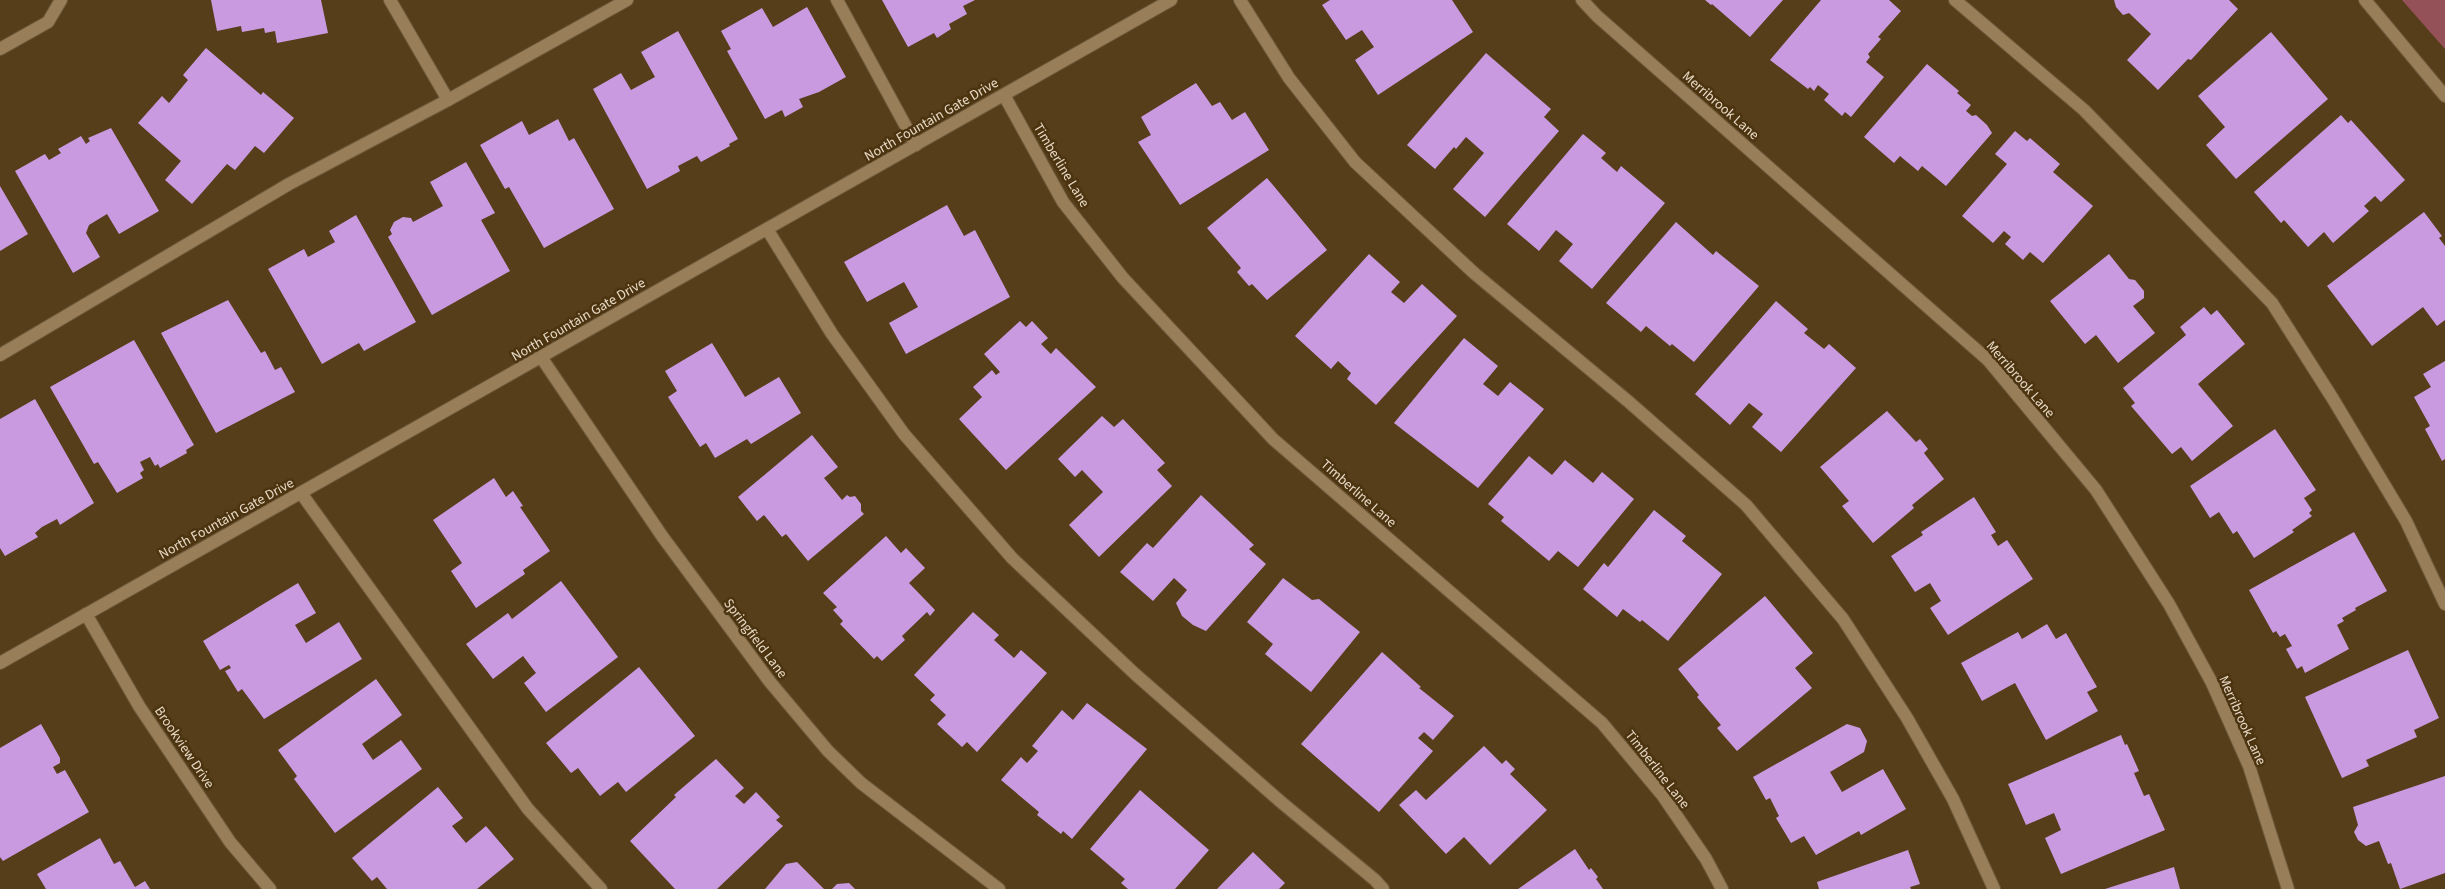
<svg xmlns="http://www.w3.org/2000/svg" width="2445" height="889" font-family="'Source Sans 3',sans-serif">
	<rect width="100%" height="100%" fill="#563e1b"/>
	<polygon fill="#945258" points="2402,0 2445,0 2445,49"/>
	<g fill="#ca9ae1">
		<polygon points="211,0 321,0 328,33 277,43 275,31 265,33 264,28 242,32 241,26 217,31"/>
		<polygon points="882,0 975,0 963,6 967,14 949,24 951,29 937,38 934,33 908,47"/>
		<polygon points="1330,0 1452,0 1473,32 1378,95 1355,60 1374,47 1362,30 1346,40 1322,5"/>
		<polygon points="1705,0 1783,0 1750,37 1712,4 1711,5"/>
		<polygon points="1821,0 1889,0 1901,11 1878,37 1881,39 1868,54 1870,57 1866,62 1884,77 1851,117 1845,112 1842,116 1824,100 1829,94 1818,85 1814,91 1810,87 1808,89 1770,60"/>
		<polygon points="2114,0 2229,0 2238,9 2191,60 2188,59 2158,90 2127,60 2151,34 2129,13 2123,15 2116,7"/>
		<polygon points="807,7 846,77 819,92 799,99 803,107 785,117 782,110 765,119 727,51 731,49 721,31 762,8 773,27"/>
		<polygon points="678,31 738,139 729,144 730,146 701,162 697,156 678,166 680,171 647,189 593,89 621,73 631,90 655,77 641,52"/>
		<polygon points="2271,32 2328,99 2236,179 2206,145 2225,127 2198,96"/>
		<polygon points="206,48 261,95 263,92 294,118 264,153 255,146 235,170 227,164 192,204 165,180 181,161 138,123 162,96 169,103 188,80 183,75"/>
		<polygon points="1486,53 1551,109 1544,117 1559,131 1485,217 1453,189 1484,153 1466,137 1456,149 1454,147 1435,169 1407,145"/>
		<polygon points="1927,64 1959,91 1957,93 1971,105 1966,111 1972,116 1976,115 1987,125 1992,133 1946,186 1922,166 1918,171 1900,156 1894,163 1864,137"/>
		<polygon points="1196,83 1212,106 1220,102 1232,120 1245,112 1269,150 1180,205 1138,142 1151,135 1141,117"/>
		<polygon points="2341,115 2348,123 2351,120 2405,180 2381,202 2375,196 2364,206 2369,211 2333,243 2324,232 2308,247 2284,220 2281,223 2254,192"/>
		<polygon points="558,119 569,141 574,138 614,209 544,248 509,187 505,189 480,145 522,121 529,135"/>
		<polygon points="111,128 159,211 119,234 107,214 89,225 86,233 100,257 73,273 15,171 45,154 49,160 61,153 58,149 81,136 86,144 90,141 88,138"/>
		<polygon points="2015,131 2027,141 2030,138 2060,164 2053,172 2093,206 2043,263 2030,252 2023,260 2005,244 2011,237 2004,231 1993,243 1962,216 2007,164 1995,154"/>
		<polygon points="1583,134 1606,153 1601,158 1617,172 1621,166 1665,203 1592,289 1559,261 1573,244 1556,230 1539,251 1507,224"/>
		<polygon points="466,162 495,213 481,220 510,271 432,315 388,237 392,234 390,230 394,222 403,217 411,218 413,222 443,206 430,182"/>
		<polygon points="1267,178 1327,250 1267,300 1252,284 1249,286 1237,272 1241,268 1207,228"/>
		<polygon points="0,186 28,234 0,251"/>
		<polygon points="947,205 964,236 975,230 1010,297 906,354 889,323 918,307 904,282 867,302 844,262"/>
		<polygon points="2424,212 2442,236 2439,238 2445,246 2445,320 2437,326 2423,307 2372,346 2327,286"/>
		<polygon points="356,215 416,322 364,351 359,343 322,364 268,269 304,249 308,257 335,242 329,231"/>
		<polygon points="1676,222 1713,255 1716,251 1759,286 1694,362 1672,344 1670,346 1646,326 1641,332 1606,303"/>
		<polygon points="1369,254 1400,282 1391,292 1404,303 1422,284 1457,316 1376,405 1347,379 1351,373 1338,361 1331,369 1295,336"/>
		<polygon points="2109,254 2129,279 2135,280 2144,291 2144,298 2133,306 2155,333 2118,363 2096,335 2085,344 2050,301"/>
		<polygon points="228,300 261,353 265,351 275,370 281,367 295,392 216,433 161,333"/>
		<polygon points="1776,301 1808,329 1804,333 1824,349 1829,344 1856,368 1781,452 1752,427 1763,414 1749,403 1730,425 1695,394"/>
		<polygon points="2204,307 2211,315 2217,310 2245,344 2198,384 2233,426 2192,461 2181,447 2172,454 2131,406 2135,403 2123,388 2186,335 2180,327"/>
		<polygon points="1020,321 1026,327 1032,321 1048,338 1041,344 1051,354 1056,348 1096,387 1006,470 959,419 982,397 973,387 992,370 996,375 1000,372 984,354"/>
		<polygon points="1464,338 1498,366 1483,384 1498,396 1510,382 1544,409 1478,488 1394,423"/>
		<polygon points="134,340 194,445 186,450 187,453 160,468 158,464 155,466 150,457 140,462 144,470 140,473 143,478 117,493 98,462 94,464 50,387"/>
		<polygon points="712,343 745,397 779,377 801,413 751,444 747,439 715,458 706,443 700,447 668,397 677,391 665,371"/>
		<polygon points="2445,361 2445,459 2442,461 2425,429 2430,426 2414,397 2431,387 2423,374"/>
		<polygon points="35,399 94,503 60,525 57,519 42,527 35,533 38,537 5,556 0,548 0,419"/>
		<polygon points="1887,411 1916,442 1920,439 1928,449 1924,453 1944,479 1912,505 1914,508 1873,543 1842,506 1849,501 1820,467"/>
		<polygon points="1102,416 1114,427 1123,419 1165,463 1157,470 1172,486 1099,557 1069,525 1103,492 1082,470 1075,477 1058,459"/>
		<polygon points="2275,429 2316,490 2304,498 2312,510 2309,513 2312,516 2292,530 2294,532 2254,558 2237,531 2233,534 2219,512 2210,518 2190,486"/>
		<polygon points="812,435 838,467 824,478 842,500 847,495 850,497 855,496 861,504 861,511 864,514 808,561 786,534 782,537 764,515 757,521 738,497"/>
		<polygon points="1529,456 1552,475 1565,460 1593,483 1602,472 1634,499 1578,567 1558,551 1549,561 1501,521 1504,517 1488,504"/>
		<polygon points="494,478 506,497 513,491 523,506 520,507 550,551 523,570 525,574 476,608 451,571 462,563 433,520"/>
		<polygon points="1201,495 1254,545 1249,549 1266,564 1206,631 1193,625 1182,616 1176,603 1187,590 1174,578 1153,601 1120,572 1147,543 1153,548"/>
		<polygon points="1974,497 1996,532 1991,535 1998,546 2007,540 2033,579 1948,635 1930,608 1941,601 1930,583 1915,592 1891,556 1923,535 1921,532"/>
		<polygon points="1654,510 1686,536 1682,541 1722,574 1668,641 1642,620 1640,622 1623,609 1617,617 1583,589 1604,563 1608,567"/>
		<polygon points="2354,532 2387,591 2355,608 2356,610 2342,618 2344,621 2337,625 2349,649 2305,673 2302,666 2297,669 2286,649 2292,646 2285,634 2280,637 2276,631 2273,633 2249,590"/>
		<polygon points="886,536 901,553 906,548 925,568 909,583 935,610 930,616 927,612 902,636 905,640 882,661 877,656 874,659 840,624 843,621 833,610 837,607 823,593"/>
		<polygon points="1283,578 1312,600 1319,599 1360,632 1311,692 1265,654 1273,644 1247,622"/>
		<polygon points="561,581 618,657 546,712 524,683 536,673 523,656 493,679 466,644 508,613 512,619"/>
		<polygon points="298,583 316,613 295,625 306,643 339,622 362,659 264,719 242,689 238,692 225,671 231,668 229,665 220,670 203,641"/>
		<polygon points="1765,596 1813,653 1795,668 1812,688 1737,751 1717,728 1721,725 1697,697 1699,695 1678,669"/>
		<polygon points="973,612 999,635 994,640 1014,658 1021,650 1047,673 977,752 967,742 962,747 937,724 946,715 930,700 935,695 914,675"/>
		<polygon points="2047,624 2056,639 2066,633 2097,687 2087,692 2098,711 2046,740 2015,683 1982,701 1961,663 2018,632 2022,639"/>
		<polygon points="2408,650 2439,718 2414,730 2417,737 2366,760 2369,766 2342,778 2305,697"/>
		<polygon points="1382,652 1421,687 1419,688 1454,716 1433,740 1424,732 1418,738 1433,751 1379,812 1301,744"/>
		<polygon points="639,667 695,736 626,792 618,782 600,796 578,768 571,773 546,743"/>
		<polygon points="376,679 402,715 362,744 373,760 401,740 422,769 335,833 294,779 297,776 278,750"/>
		<polygon points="1087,703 1147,749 1072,839 1063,831 1061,834 1037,815 1039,812 1001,780 1021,757 1027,763 1038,751 1032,746 1062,710 1073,720"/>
		<polygon points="41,724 60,758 60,763 53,767 57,774 65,770 89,812 3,861 0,857 0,748"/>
		<polygon points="1847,724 1860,728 1867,741 1864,752 1830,772 1842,792 1883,769 1906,809 1861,835 1859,831 1816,855 1804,836 1791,843 1776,818 1779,816 1770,798 1766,800 1753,777"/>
		<polygon points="2121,735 2125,745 2127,744 2139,771 2134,773 2144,796 2149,794 2165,830 2061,874 2045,838 2061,830 2054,813 2026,825 2008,784"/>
		<polygon points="1484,746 1502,764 1506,760 1515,769 1510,774 1547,810 1490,865 1464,837 1446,854 1399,805 1416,790 1426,800"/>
		<polygon points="716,759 744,788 735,796 744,804 756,792 780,817 776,820 783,826 717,889 675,889 630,841 676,797 674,795"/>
		<polygon points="2445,776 2445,873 2400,889 2391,863 2388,864 2379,841 2366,846 2358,840 2354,832 2358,825 2353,807"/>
		<polygon points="438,787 463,818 452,826 466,843 486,826 514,859 477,889 387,889 377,877 372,881 352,858"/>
		<polygon points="1140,790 1209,850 1175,889 1128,889 1121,883 1125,879 1090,849"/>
		<polygon points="100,838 114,864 120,861 135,887 145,881 150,889 46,889 37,874"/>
		<polygon points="1575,849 1589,870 1591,868 1598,877 1596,879 1603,889 1518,889"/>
		<polygon points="1908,850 1920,884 1910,887 1911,889 1819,889 1817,882"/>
		<polygon points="1253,852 1285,883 1279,889 1217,889"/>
		<polygon points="797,862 824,889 765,889 786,864"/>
		<polygon points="2174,867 2180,889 2105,889"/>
		<polygon points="849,883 855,889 832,889 837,884"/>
	</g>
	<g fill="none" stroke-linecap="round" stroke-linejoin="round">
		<defs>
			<g id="minor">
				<polyline points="390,0 448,100"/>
				<polyline points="837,0 916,145"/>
				<polyline points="1240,0 1289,78 1355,162 1474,273 1629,402 1746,505 1843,619 1907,718 1953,799 1994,889"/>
				<polyline points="1582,0 1597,16 1988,360 2096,490 2169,604 2212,683 2249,766 2288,889"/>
				<polyline points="1955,0 2084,110 2272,303 2333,399 2406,521 2445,604"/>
				<polyline points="2365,0 2445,96"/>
				<polyline points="0,49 48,22 61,0"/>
				<polyline points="1004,95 1063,202 1123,278 1273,439 1602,723 1663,796 1706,859 1722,889"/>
				<polyline points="767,229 832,334 904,434 1012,558 1135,674 1281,802 1375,880 1383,889"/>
				<polyline points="0,355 289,184 448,100 627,0"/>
				<polyline points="541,357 662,536 770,682 828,751 861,783 999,889"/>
				<polyline points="301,493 528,809 601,889"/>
				<polyline points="86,614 139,706 230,842 270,889"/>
				<polyline points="0,663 1171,0"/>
			</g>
		</defs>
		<use href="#minor" stroke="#6f5b3c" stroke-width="14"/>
		<use href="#minor" stroke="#987e59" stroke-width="12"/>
	</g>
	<g text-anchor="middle" stroke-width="5" stroke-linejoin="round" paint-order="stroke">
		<g font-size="14" fill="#e9dac7" stroke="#4b340f">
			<text transform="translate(1721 105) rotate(41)" y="5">Merribrook Lane</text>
			<text transform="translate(931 119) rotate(-30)" y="5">North Fountain Gate Drive</text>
			<text transform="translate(1062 165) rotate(59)" y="5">Timberline Lane</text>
			<text transform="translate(578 319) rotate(-30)" y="5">North Fountain Gate Drive</text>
			<text transform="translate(2021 379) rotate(49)" y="5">Merribrook Lane</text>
			<text transform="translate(1359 493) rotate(41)" y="5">Timberline Lane</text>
			<text transform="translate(226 518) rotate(-29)" y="5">North Fountain Gate Drive</text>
			<text transform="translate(756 638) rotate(53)" y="5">Springfield Lane</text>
			<text transform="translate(2243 720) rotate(66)" y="5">Merribrook Lane</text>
			<text transform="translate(185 747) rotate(56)" y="5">Brookview Drive</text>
			<text transform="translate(1658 769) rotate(52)" y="5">Timberline Lane</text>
		</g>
	</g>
</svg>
